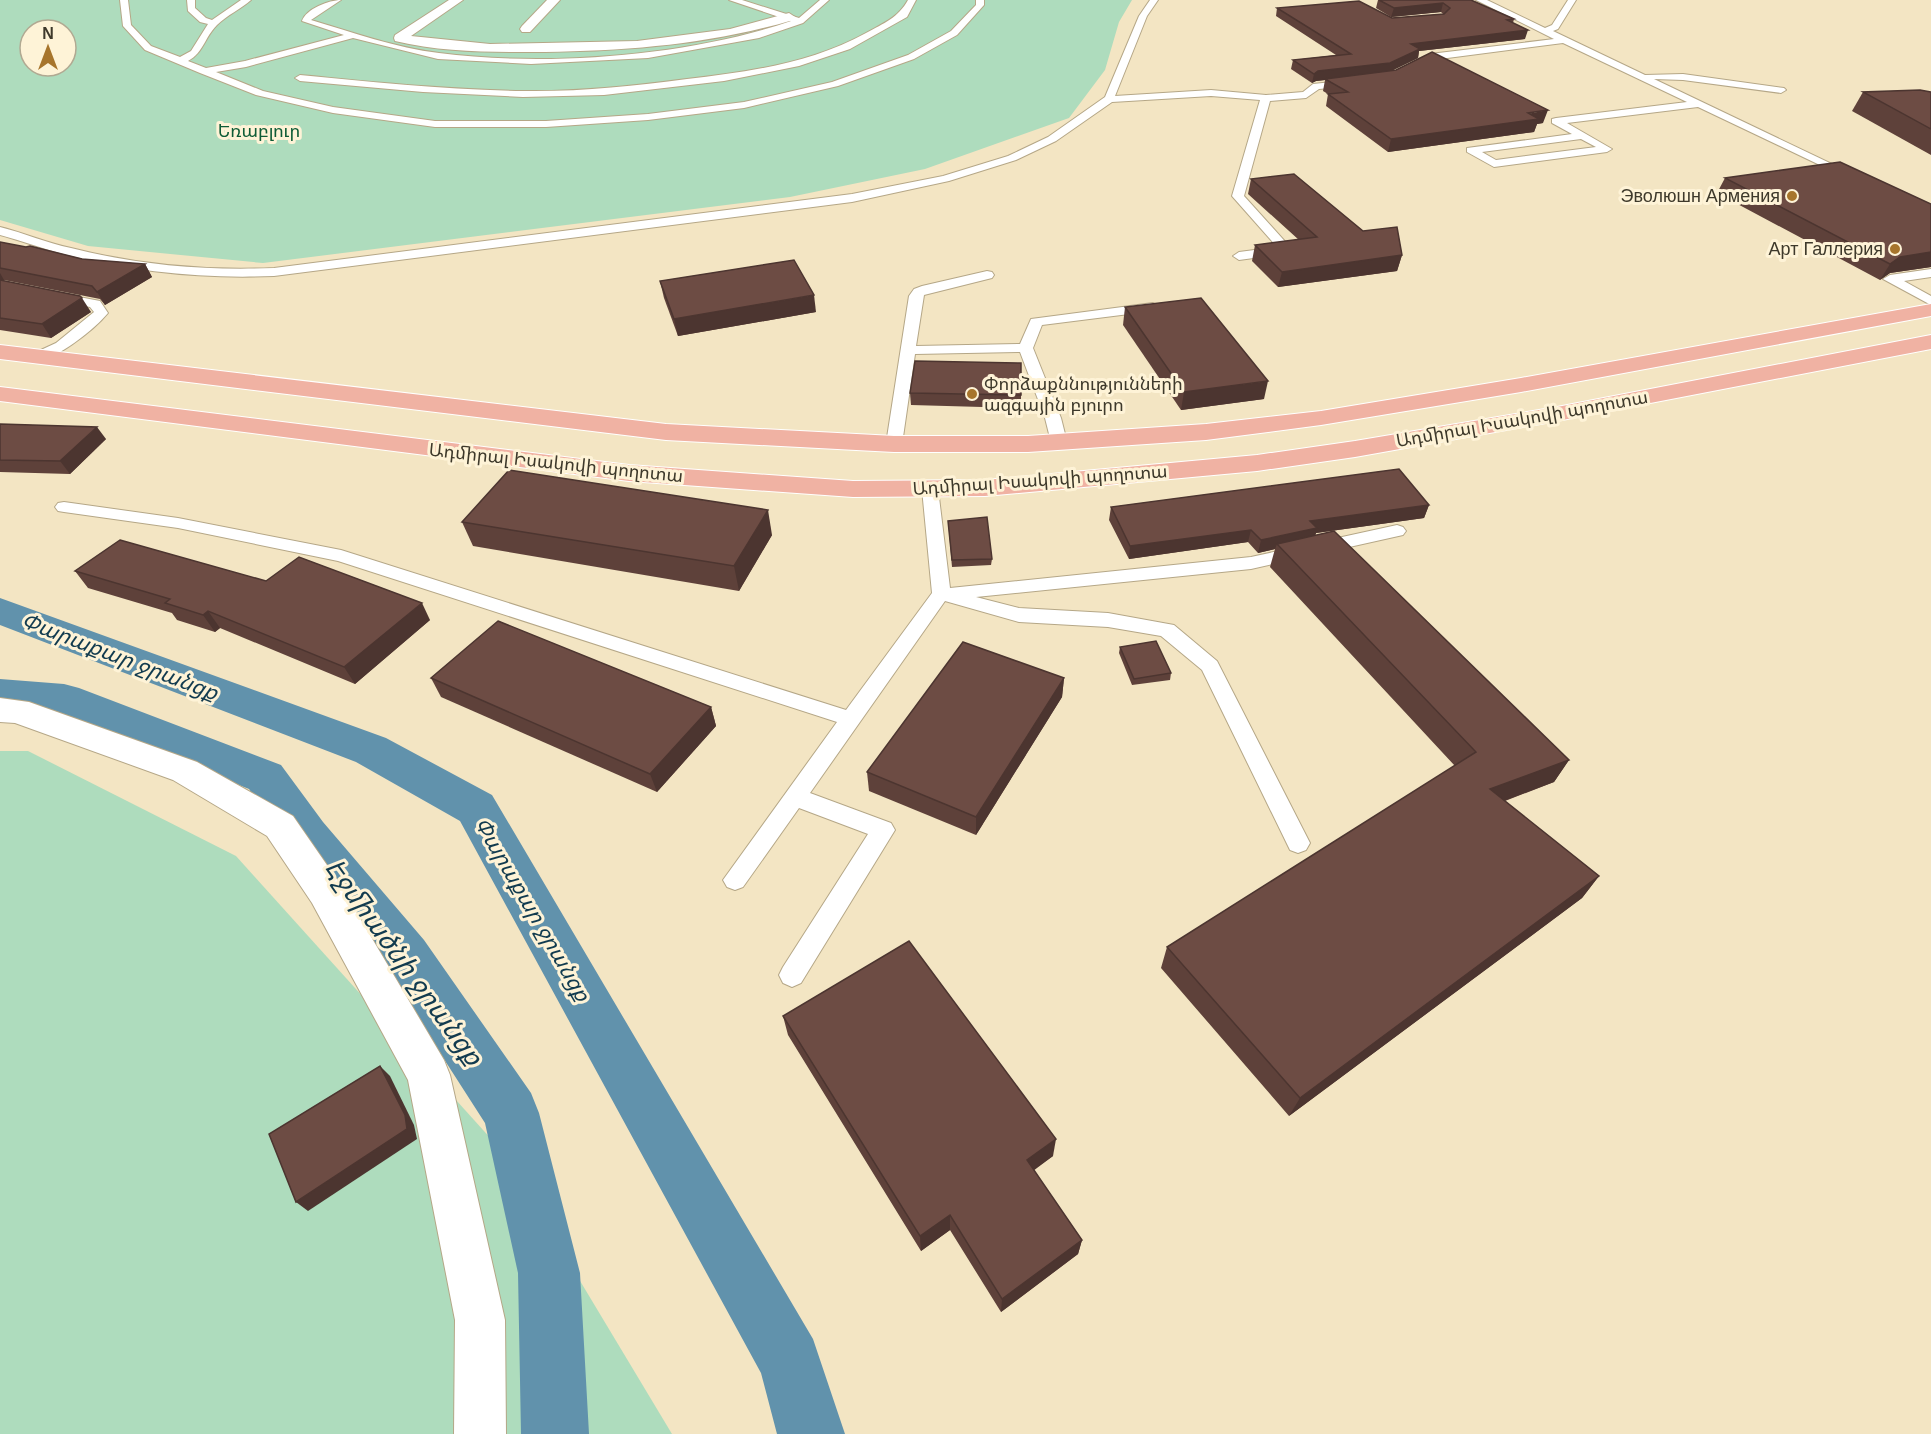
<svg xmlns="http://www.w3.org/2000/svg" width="1931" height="1434" font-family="Helvetica,'Noto Sans Armenian',sans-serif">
	<rect width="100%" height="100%" fill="#f3e5c3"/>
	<g fill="#aedcbd" fill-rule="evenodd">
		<path d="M0,0h1132l-13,22 -14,48 -36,48 -144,51 -135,28 -527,66 -175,-17 -88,-26zM30,30h36v36h-36z"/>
		<polygon points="0,751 28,751 236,856 502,1151 672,1434 0,1434"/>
	</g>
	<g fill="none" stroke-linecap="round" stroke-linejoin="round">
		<g fill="#6192ac" fill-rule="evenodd">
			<polygon points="0,598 386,738 492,795 813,1339 845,1434 777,1434 761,1373 460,821 356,762 0,625"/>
			<polygon points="0,679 64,684 79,688 281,765 323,822 424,940 531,1093 539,1113 580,1273 589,1434 521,1434 518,1273 485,1123 388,972 291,848 249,789 60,714 0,709"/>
		</g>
		<defs>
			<g id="service">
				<path d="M120,0h8l3,25 20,21 29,11 11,-6 17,-27 -8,-2 -12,-11 -1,-11h8v8l11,10 6,2 29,-20h10c-10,9 -24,15 -34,25 -13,13 -13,27 -29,36l18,7 39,-7 99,-26 -42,-14c4,-12 27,-21 39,-21l-30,20c41,12 85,28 128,33 109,14 249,3 352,-32l-62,-21h13l57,18 21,-18h9l-26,23 -44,15 -111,20 -117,6 -93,-5 -85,-21 -107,29 -30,5 47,19 70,16 102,14h111l102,-7 96,-12 88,-20 76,-27 43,-24 25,-26v-5h8v5l-27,30 -43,24 -76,27 -94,22 -96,12 -102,7h-111l-102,-14 -77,-18 -56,-22 -55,-23 -22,-24z"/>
				<path d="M908,0h8l-9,17 -57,32 -51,17 -75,15 -120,14 -81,2 -100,-5 -123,-11 -5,-3 5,-3c74,7 148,15 223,16 55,1 109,-5 164,-12 61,-7 125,-16 179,-46 18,-10 32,-15 42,-33z"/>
				<path d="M1150,0h8l-11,16 -32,80 96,-6 55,5 37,-3 10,-8 38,-4 5,3 -5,3 -32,3 -13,9 -36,3 -26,95 46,51 2,3 -2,3 -51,7 -6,-4 6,-4 38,-5 -45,-51 28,-96 -49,-4 -99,6 -56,39 -40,19 -67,21 -97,21 -578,74c-70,3 -139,-4 -207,-21 -23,-6 -45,-14 -67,-20v-8c24,6 47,16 71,21 67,17 135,23 203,20l578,-74 91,-18 65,-20 40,-19 57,-40 34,-81z"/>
				<path d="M1476,0h11l58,28 7,-3 16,-25h8l-18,29 -5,2 92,44 38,-1 101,14 2,2 -5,3 -98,-13 -29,-1 203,97 -6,3 -4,-1 -149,-71 -131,16 45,26 -5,3 -113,15 -27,-15v-4l105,-14 -20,-11v-4l4,-1 131,-16 -124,-59 -131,17 -15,7h-6v-4l19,-9 124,-15zM1581,139l15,8 -100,13 -14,-8z"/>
				<polygon points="1931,269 1931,277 1904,281 1931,296 1931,305 1883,279 1890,275"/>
				<polygon points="987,271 992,272 994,275 992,278 924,295 916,346 1020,344 1031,319 1153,303 1160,307 1153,311 1042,325 1033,348 1061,418 1067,442 1065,445 1059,447 1051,442 1045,418 1020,352 915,354 902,444 894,449 888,447 886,444 909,296 914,289 922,286"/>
				<path d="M58,293l42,8 8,12c-12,15 -58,53 -78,48l-2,-3 2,-3 26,-12 38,-31 -4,-5 -37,-7 -2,-3z"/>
				<polygon points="930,484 936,485 938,489 950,588 1251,557 1397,525 1403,527 1406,531 1403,535 1251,569 976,597 1019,608 1108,613 1174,625 1217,661 1310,843 1306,850 1298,853 1290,850 1202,670 1161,636 1108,627 1019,622 945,601 810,793 891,823 895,830 801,983 792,987 783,983 779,975 783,967 868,834 799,808 743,887 735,890 727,887 723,880 837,722 338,561 178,528 64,512 58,511 55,507 58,503 64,502 178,518 341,550 846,710 932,593 922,489 924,485"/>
			</g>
			<g id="pedestrian">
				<path d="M449,0h14l-52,36 79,8 147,-3 93,-12 59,-16 6,4 -2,3c-81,24 -163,31 -248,32 -49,0 -101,1 -150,-11l-1,-3 1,-3z"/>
				<polygon points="547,0 560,0 530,32 522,32 520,29 522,26"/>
			</g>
			<polygon id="minor" points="0,698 29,702 197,762 293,816 338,881 444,1060 450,1075 505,1320 506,1434 454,1434 455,1320 408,1080 312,903 267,836 173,780 15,723 0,722"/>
			<g id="trunk">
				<polygon points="1931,304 1931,316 1521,392 1321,425 1206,440 1028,452 894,452 666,440 0,359 0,345 666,424 894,436 1028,436 1206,424 1321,411 1521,378"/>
				<polygon points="1931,335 1931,349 1557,421 1355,457 1257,471 985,496 853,497 629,481 0,401 0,387 629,465 853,481 985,480 1257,455 1355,441 1557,407"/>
			</g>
		</defs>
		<use href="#service" stroke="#b5a787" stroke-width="2"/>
		<use href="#pedestrian" stroke="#b5a787" stroke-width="2"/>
		<use href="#minor" stroke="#b5a787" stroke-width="2"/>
		<use href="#trunk" stroke="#fff" stroke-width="2"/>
		<use href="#service" fill="#fff" fill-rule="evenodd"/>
		<use href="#pedestrian" fill="#fff" fill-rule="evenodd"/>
		<use href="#minor" fill="#fff" fill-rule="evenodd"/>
		<use href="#trunk" fill="#f0b2a3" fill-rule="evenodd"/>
	</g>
	<g fill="#5e413a">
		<polygon points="1378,0 1471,0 1514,19 1513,23 1525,39 1419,51 1418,58 1391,71 1543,123 1537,124 1534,132 1388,152 1326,106 1328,94 1323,91 1325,80 1316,81 1312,83 1291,69 1293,60 1336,55 1276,16 1277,8 1392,18 1443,14 1441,12 1391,17 1376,8"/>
		<polygon points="1863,92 1931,92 1931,155 1852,111"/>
		<polygon points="1725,178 1931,204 1931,267 1890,273 1880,280 1717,193"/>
		<polygon points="1251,179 1363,231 1402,255 1397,271 1278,287 1252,261 1255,245 1299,240 1248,194"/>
		<polygon points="0,242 82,259 145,264 152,277 105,305 100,299 4,280 2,280 91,312 51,338 0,330"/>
		<polygon points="660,281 816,312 678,336 664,298"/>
		<polygon points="1125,307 1264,399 1181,410 1123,325"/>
		<polygon points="910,393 1021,395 1021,408 911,405"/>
		<polygon points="0,424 106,439 70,474 0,472"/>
		<polygon points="1429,505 1424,518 1316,533 1315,535 1569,760 1554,782 1505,801 1599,876 1582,898 1289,1116 1161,968 1167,947 1455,766 1270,567 1275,549 1258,553 1248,542 1129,559 1109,520 1111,507"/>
		<polygon points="948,521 992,559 991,565 952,567"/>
		<polygon points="462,522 772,535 739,591 473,546"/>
		<polygon points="75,571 266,581 430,620 355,684 220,628 215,632 177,620 172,613 88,588"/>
		<polygon points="1120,647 1171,673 1170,680 1132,685 1119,653"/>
		<polygon points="431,678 711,707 716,726 657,792 441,697"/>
		<polygon points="1064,678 1062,697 976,835 869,791 867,772"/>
		<polygon points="783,1016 1053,1156 1033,1170 1082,1240 1078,1254 1001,1312 950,1230 921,1251 788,1035"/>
	</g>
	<g fill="#4c3530">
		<polygon points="1443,3 1441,12 1391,17 1394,8"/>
		<polygon points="1528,30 1525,39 1419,51 1418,58 1387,73 1316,81 1312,83 1314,74 1318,71 1411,44"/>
		<polygon points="1548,110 1543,123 1537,124 1534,132 1388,152 1391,139"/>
		<polygon points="1931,252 1931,267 1890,273 1880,280 1890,264 1900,257"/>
		<polygon points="1402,255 1397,271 1278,287 1282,272"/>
		<polygon points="145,264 152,277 105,305 97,292"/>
		<polygon points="0,273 4,280 0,281"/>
		<polygon points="814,295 816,312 678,336 674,319"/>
		<polygon points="82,298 91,312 51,338 42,324"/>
		<polygon points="1268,381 1264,399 1181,410 1184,392"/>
		<polygon points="97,427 106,439 70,474 60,461"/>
		<polygon points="1429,505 1424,518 1316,533 1314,541 1277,544 1275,549 1258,553 1261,540 1310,521"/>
		<polygon points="768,510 772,535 739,591 734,566"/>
		<polygon points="1251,530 1248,542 1129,559 1130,546"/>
		<polygon points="422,603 430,620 355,684 344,667"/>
		<polygon points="208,611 220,628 215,632 203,615"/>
		<polygon points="1064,678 1062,697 976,835 976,817"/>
		<polygon points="711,707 716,726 657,792 650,774"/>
		<polygon points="1569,760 1554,782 1477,811 1490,789"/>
		<polygon points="1599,876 1582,898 1289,1116 1300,1098"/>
		<polygon points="380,1066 390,1076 414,1125 417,1139 308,1211 296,1202"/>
		<polygon points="1056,1139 1053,1156 1025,1177 1027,1160"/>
		<polygon points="950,1215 950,1230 921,1251 920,1236"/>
		<polygon points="1082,1240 1078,1254 1001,1312 1002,1299"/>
	</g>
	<g fill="#6d4c44" stroke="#4c3530" stroke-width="1.5">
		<polygon points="1379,0 1471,0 1514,19 1507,20 1528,30 1411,44 1420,49 1390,63 1318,71 1314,74 1293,60 1351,54 1277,8 1359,1 1392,18 1444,14 1450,8 1443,3 1394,8"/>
		<polygon points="1432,52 1548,110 1528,113 1539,119 1391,139 1328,94 1348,92 1325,79 1396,70"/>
		<polygon points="1920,90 1931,92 1931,129 1863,92"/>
		<polygon points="1840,162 1931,204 1931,252 1900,257 1890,264 1725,178"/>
		<polygon points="1294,174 1363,231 1397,227 1402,255 1282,272 1255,245 1317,237 1251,179"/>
		<polygon points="0,242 26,247 30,246 82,259 145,264 97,292 92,286 0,268"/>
		<polygon points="794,260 814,295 674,319 660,281"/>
		<polygon points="0,280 80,296 82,298 42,324 0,318"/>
		<polygon points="1201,298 1268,381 1184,392 1125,307"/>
		<polygon points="915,361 1021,363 1021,395 910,393"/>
		<polygon points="0,424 97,427 60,461 0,460"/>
		<polygon points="1399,469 1429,505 1310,521 1317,528 1261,540 1251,530 1130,546 1111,507"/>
		<polygon points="509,470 768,510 734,566 462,522"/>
		<polygon points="987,517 992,559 952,560 948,521"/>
		<polygon points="1334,531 1569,760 1490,789 1599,876 1300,1098 1167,947 1476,752 1277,544"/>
		<polygon points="120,540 266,581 299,557 422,603 344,667 208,611 203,615 165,603 170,599 75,571"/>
		<polygon points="498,621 711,707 650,774 431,678"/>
		<polygon points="1156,641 1171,673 1134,679 1120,647"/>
		<polygon points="963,642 1064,678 976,817 867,772"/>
		<polygon points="909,941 1056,1139 1027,1160 1082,1240 1002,1299 950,1215 920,1236 783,1016"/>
		<polygon points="380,1066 405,1115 407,1129 296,1202 269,1134"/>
	</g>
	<g fill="#a7752c" stroke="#fef3d7" stroke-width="2">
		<circle cx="1792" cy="196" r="6"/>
		<circle cx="1895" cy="249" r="6"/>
		<circle cx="972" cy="394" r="6"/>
	</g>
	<g text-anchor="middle" stroke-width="6" stroke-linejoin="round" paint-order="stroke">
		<g font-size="18" fill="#0e5c36" stroke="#fef3d7">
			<text x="259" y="137">Եռաբլուր</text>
		</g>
		<g font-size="18" fill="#3e392b" stroke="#fef3d7" text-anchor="end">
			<text x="1780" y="202">Эволюшн Армения</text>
			<text x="1883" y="255">Арт Галлерия</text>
			<text x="984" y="390" text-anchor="start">Փորձաքննությունների<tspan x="984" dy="21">ազգային բյուրո</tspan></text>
		</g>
		<g font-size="18" fill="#3e392b" stroke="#fef3d7">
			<text transform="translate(1522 419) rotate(-10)" y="6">Ադմիրալ Իսակովի պողոտա</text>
			<text transform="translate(556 463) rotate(6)" y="6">Ադմիրալ Իսակովի պողոտա</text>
			<text transform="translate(1040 480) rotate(-4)" y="6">Ադմիրալ Իսակովի պողոտա</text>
		</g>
		<g font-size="22" font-style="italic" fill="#123b4f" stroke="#fef3d7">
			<text transform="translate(120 656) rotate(21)" y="8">Փարաքար ջրանցք</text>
			<text transform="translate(533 909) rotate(60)" y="8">Փարաքար ջրանցք</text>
		</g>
		<g font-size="27" font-style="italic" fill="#123b4f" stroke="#fef3d7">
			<text transform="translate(404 962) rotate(54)" y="9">Էջմիածնի ջրանցք</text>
		</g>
	</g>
	<g transform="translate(48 48)"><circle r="28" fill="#fef3d7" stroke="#b1a992" stroke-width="1.5"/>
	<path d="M0-4.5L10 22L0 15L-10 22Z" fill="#a7752c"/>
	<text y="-9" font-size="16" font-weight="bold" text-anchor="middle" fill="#3e392b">N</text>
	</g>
</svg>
